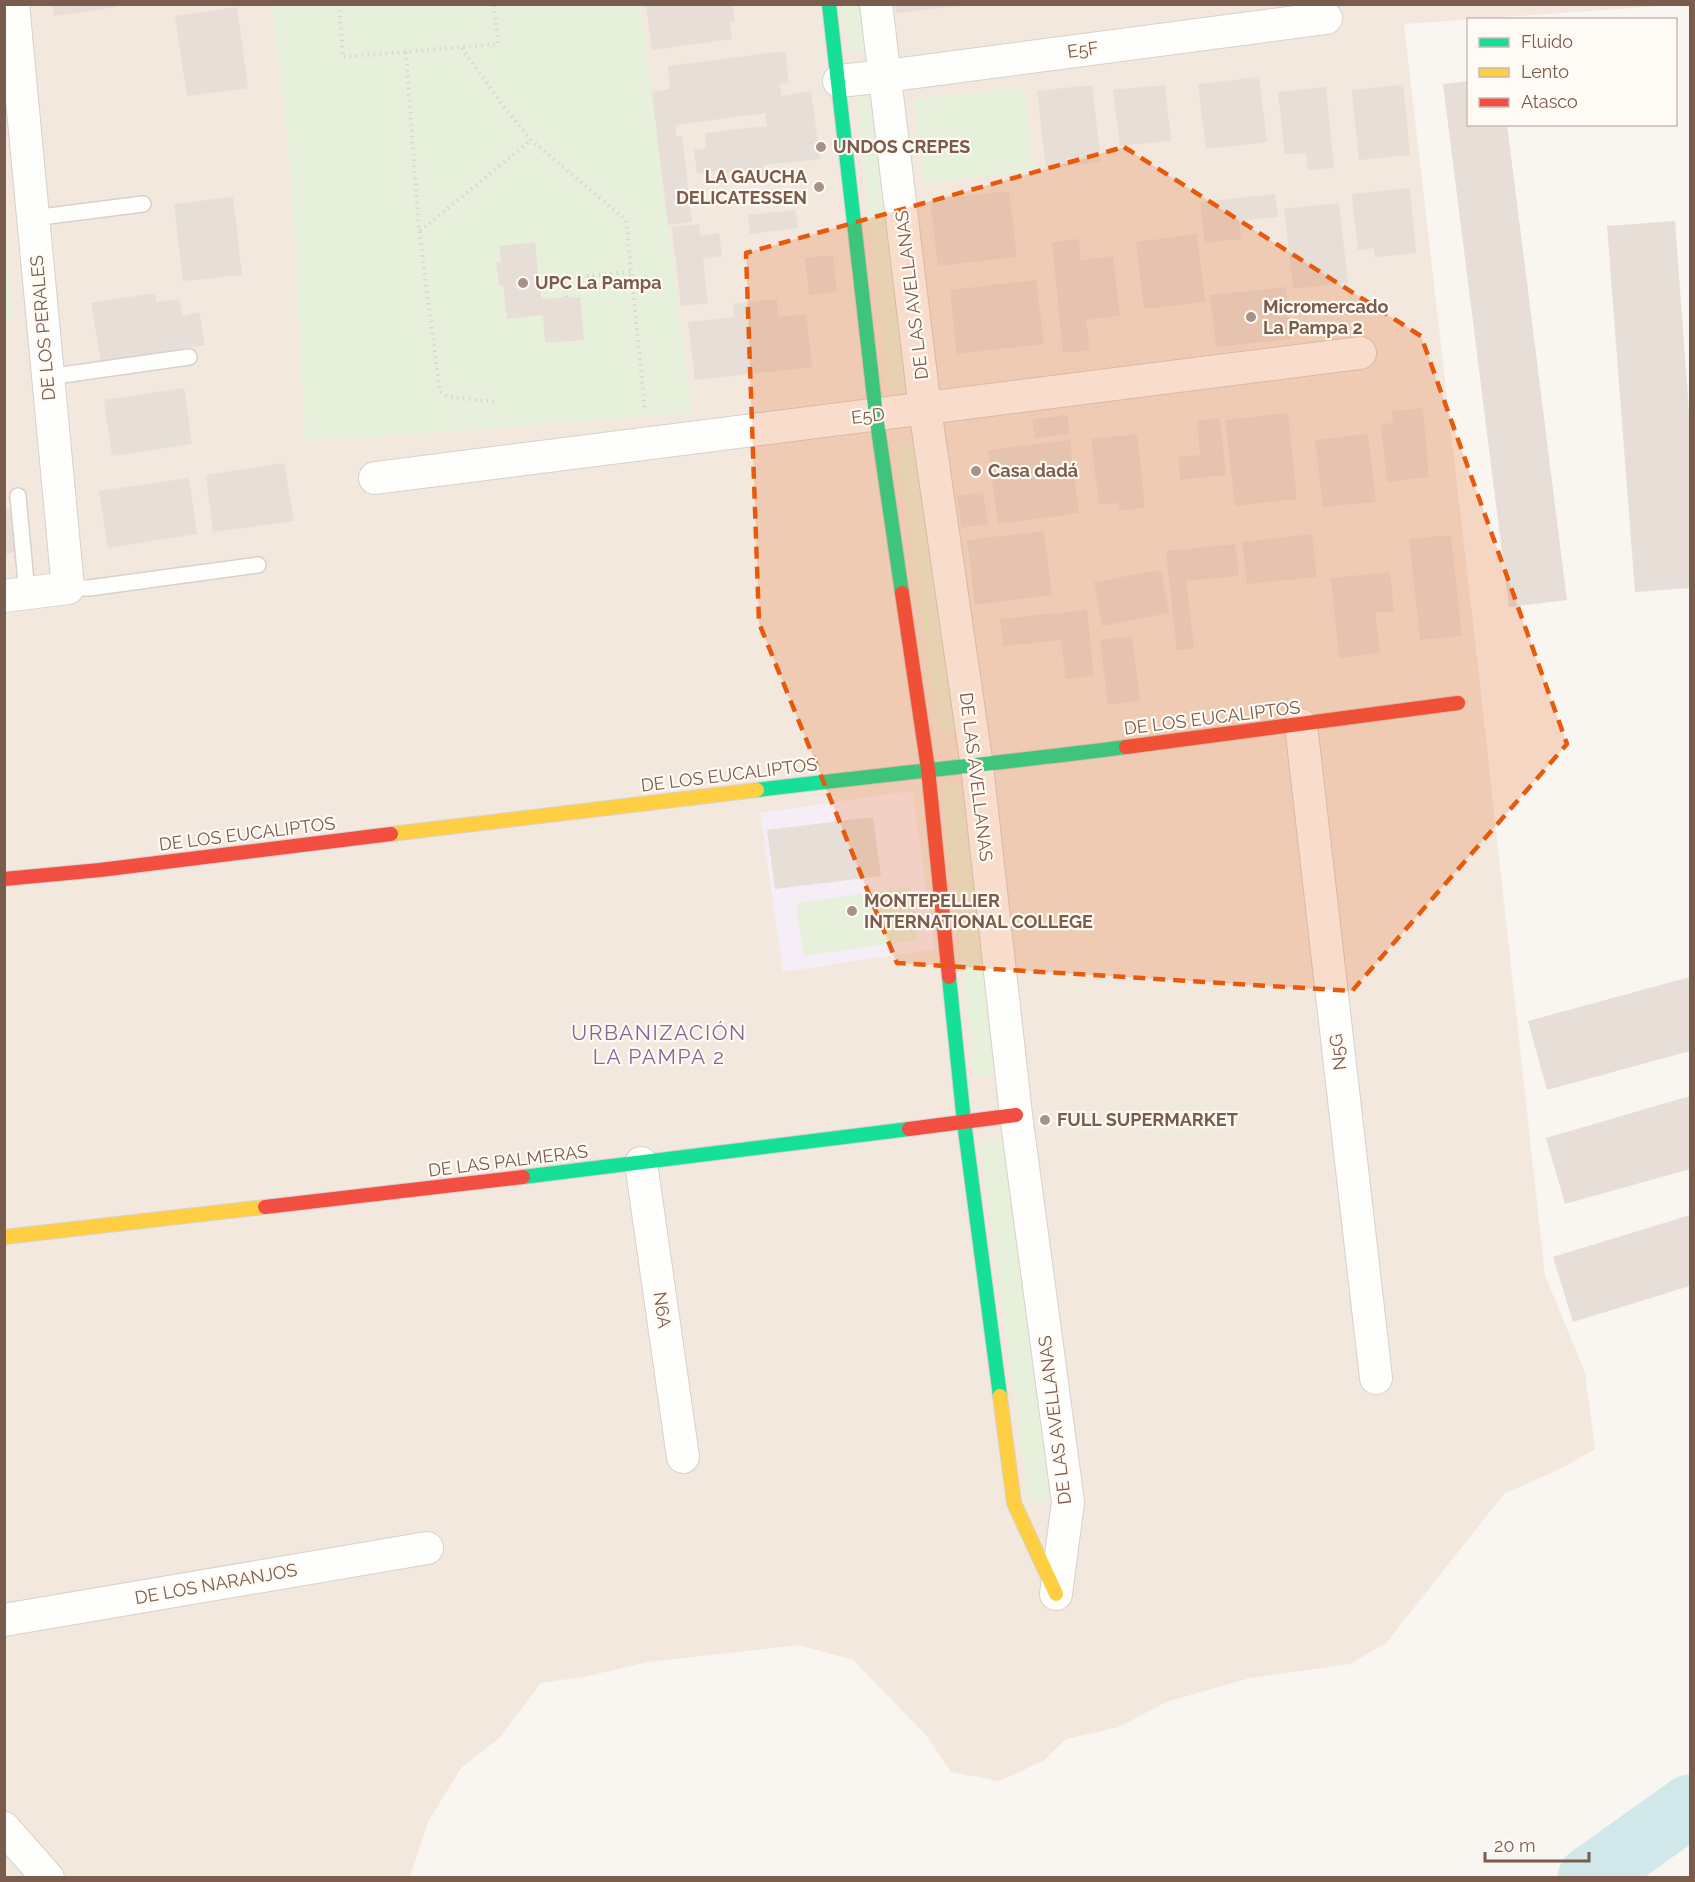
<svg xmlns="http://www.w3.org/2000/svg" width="1695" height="1882" font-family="Raleway,sans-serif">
	<rect width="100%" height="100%" fill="#f9f5f0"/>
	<polygon fill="#f2e8de" points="4,5 1676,5 1404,24 1477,658 1545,1275 1585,1373 1595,1449 1564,1467 1504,1494 1386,1643 1350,1664 1250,1678 1166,1702 1119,1727 1066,1739 1043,1761 999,1781 951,1772 926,1735 853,1660 799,1645 648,1662 588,1676 541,1683 500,1737 461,1768 428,1822 410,1877 5,1877"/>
	<polygon fill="#f6eef6" points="912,791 935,949 783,972 760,813"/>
	<g fill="#e7f0db">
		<polygon points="272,5 641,5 692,413 305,442 291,177"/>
		<polygon points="839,5 866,5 866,48 858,51 850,49"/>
		<polygon points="1025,86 1034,171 924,184 914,99"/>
		<polygon points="864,97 872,99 907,385 896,392 888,389 857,99"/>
		<polygon points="5,215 13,321 5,322 4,322"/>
		<polygon points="903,441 915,443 957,727 951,734 939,732 896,446"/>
		<polygon points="951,784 959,784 965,789 997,1072 986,1079 975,1073 942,793"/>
		<polygon points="911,887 918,940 804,956 796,903"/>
		<polygon points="989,1138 998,1138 1005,1143 1051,1493 1047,1500 1039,1503 1028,1498 981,1147"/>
	</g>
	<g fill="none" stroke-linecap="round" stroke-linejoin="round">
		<polyline stroke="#d0e8ea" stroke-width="63" points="1589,1878 1690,1806"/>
	</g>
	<g fill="#e6ded7">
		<polygon points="52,4 115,4 115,7 54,16"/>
		<polygon points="646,4 732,4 735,21 730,22 732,39 652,50"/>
		<polygon points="895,4 958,4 958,6 896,13"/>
		<polygon points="237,7 248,88 187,96 175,16"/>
		<polygon points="785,51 789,83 780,84 781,96 811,91 820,159 763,165 765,174 719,180 719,171 697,174 694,150 706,148 705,133 767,126 765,113 675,125 677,137 682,136 692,222 668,225 652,92 670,89 668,66"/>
		<polygon points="1259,77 1267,142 1206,149 1198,84"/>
		<polygon points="1468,81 1468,124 1507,124 1567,600 1509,607 1443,84"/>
		<polygon points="1092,85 1101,162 1046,168 1037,91"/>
		<polygon points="1165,85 1171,141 1120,146 1113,90"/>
		<polygon points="1403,85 1410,155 1359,160 1352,90"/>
		<polygon points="1326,87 1334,168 1308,170 1306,153 1285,154 1278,92"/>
		<polygon points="1410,188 1416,253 1375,257 1374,248 1358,250 1352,194"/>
		<polygon points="1009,191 1017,257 938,266 930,200"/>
		<polygon points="1275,194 1278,217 1239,221 1241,239 1205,243 1200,202"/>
		<polygon points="233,197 242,275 183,281 174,204"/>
		<polygon points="1339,203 1348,283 1293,289 1284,209"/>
		<polygon points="795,210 798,228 750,234 748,215"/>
		<polygon points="1675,221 1690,426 1690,588 1635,592 1607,226"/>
		<polygon points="699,224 700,236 719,233 722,256 703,259 708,303 681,306 672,227"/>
		<polygon points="1197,234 1205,302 1144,309 1136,242"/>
		<polygon points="1079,239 1081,260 1113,256 1120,316 1086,320 1090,350 1063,353 1052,242"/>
		<polygon points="535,242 541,299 580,297 584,340 545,343 543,315 507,319 503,285 499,285 496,262 501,262 499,246"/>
		<polygon points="833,255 837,292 809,295 805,258"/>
		<polygon points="1036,280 1044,344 957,354 950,290"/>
		<polygon points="1286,287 1291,339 1216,347 1210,295"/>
		<polygon points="155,293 156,302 179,299 182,316 199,312 205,345 101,362 91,303"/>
		<polygon points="777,299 778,317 806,314 812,367 695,380 688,322 734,317 733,304"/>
		<polygon points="184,388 192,444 112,456 104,400"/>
		<polygon points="1423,408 1429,477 1387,482 1381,424 1393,423 1392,411"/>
		<polygon points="1288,413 1297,499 1235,506 1225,420"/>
		<polygon points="1067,415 1070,434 1035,438 1032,419"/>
		<polygon points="1220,418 1226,475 1180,480 1178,457 1200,455 1197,421"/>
		<polygon points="1137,434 1145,508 1119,511 1118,503 1099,505 1091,439"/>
		<polygon points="1368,434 1376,502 1323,507 1315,440"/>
		<polygon points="1070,440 1079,513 998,524 988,450"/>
		<polygon points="284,463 294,521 213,532 206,475"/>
		<polygon points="189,478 197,534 108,548 99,491"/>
		<polygon points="983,492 988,524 961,528 957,496"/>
		<polygon points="10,509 16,552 5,554 5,510"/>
		<polygon points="1044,531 1052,595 975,605 967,540"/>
		<polygon points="1312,534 1317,577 1247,584 1242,542"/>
		<polygon points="1451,535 1462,636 1420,640 1409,539"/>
		<polygon points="1235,544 1239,576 1186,581 1194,649 1177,650 1166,551"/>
		<polygon points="1161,570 1169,613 1102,626 1094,582"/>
		<polygon points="1390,572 1394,611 1375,613 1380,653 1339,658 1331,578"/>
		<polygon points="1087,610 1094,676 1066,679 1061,640 1003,646 1000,619"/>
		<polygon points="1132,636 1140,701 1108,705 1100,640"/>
		<polygon points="873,817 881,876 775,889 767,830"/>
		<polygon points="1690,977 1690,1051 1547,1090 1528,1021"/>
		<polygon points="1690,1096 1690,1169 1565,1204 1546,1138"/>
		<polygon points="1690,1215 1690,1286 1573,1322 1553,1257"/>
	</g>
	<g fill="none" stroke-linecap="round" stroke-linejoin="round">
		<defs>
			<g id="lane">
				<polyline points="33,218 143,204"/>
				<polyline points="48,377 189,357"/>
				<polyline points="18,496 27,593"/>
				<polyline points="68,588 89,588 258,565"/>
			</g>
			<g id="street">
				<polyline points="876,4 925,409 977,766 1016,1115 1068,1502 1056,1594"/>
				<polyline points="839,81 886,76 1326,18"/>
				<polyline points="375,478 1360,353"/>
				<polyline points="4,596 68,588 13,4"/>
				<polyline points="1301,725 1376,1378"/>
				<polyline points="641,1163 683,1457"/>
				<polyline points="4,1620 427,1548"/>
				<polyline points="4,1828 48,1878"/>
			</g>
			<g id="fast">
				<polyline points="829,4 876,415 902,593"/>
				<path d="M757,790c123,-15 246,-27 369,-43"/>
				<polyline points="949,977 964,1122 1000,1396"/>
				<polyline points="523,1177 909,1129"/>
			</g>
			<g id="slow">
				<polyline points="391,834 757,790"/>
				<polyline points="4,1237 265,1207"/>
				<polyline points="1000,1396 1014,1503 1056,1594"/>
			</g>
			<g id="jam">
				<polyline points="902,593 928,769 949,977"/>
				<polyline points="1126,747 1458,703"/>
				<polyline points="4,879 100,870 391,834"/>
				<polyline points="909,1129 1016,1115"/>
				<polyline points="265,1207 523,1177"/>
			</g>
		</defs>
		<use href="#lane" stroke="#d7d1cb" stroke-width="18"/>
		<use href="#street" stroke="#d7d1cb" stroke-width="34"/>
		<use href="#fast" stroke="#d9d2cb" stroke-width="16"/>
		<use href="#slow" stroke="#d9d2cb" stroke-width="16"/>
		<use href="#jam" stroke="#d9d2cb" stroke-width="16"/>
		<g stroke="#dcd5d0" stroke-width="4" stroke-dasharray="1.5 4.5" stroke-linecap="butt">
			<polyline points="339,4 343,57 498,44 494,4"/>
			<polyline points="462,48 501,103 531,140 626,220 645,410"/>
			<polyline points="406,52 419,231 440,392 449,397 496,402"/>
			<polyline points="420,231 531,140"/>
			<polyline points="564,278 566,298"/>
			<polyline points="539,280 631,272"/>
		</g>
		<use href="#lane" stroke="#fefefd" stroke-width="15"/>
		<use href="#street" stroke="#fefefd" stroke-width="32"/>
		<use href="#fast" stroke="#16e098" stroke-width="14"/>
		<use href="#slow" stroke="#ffcf43" stroke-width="14"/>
		<use href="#jam" stroke="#f24e42" stroke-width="14"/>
	</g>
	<path fill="#e8590c" fill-opacity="0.2" stroke="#e8590c" stroke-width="4.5" stroke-dasharray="12 8" stroke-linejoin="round" d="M1124,147l297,189 146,408 -215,247 -455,-28 -138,-340 -13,-370z"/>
	<g fill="#a69286" stroke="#fffaf3" stroke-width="2">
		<circle cx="821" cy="147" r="6"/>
		<circle cx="819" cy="187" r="6"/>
		<circle cx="523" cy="283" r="6"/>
		<circle cx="1251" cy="317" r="6"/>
		<circle cx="976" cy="471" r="6"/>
		<circle cx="852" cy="911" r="6"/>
		<circle cx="1045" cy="1120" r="6"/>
	</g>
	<g text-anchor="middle" stroke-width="4.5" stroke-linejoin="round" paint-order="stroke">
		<g font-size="18" fill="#7a5c4d" stroke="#fffaf3">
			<text transform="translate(1083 50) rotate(-8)" y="6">E5F</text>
			<text transform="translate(912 295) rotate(-97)" y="6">DE LAS AVELLANAS</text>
			<text transform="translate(43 328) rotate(-95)" y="6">DE LOS PERALES</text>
			<text transform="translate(868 416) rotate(-7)" y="6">E5D</text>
			<text transform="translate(1212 718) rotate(-7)" y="6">DE LOS EUCALIPTOS</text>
			<text transform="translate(729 775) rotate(-7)" y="6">DE LOS EUCALIPTOS</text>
			<text transform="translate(976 777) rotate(83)" y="6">DE LAS AVELLANAS</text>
			<text transform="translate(247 834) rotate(-7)" y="6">DE LOS EUCALIPTOS</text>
			<text transform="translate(1338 1052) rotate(-97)" y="6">N5G</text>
			<text transform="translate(508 1161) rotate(-7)" y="6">DE LAS PALMERAS</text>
			<text transform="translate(662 1310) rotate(82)" y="6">N6A</text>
			<text transform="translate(1055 1420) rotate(-97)" y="6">DE LAS AVELLANAS</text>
			<text transform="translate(216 1584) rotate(-10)" y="6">DE LOS NARANJOS</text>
		</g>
		<g font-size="18" font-weight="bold" fill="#7a5c4d" stroke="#fffaf3" text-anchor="start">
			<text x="833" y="153">UNDOS CREPES</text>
			<text x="807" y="183" text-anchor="end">LA GAUCHA<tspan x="807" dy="21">DELICATESSEN</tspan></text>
			<text x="535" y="289">UPC La Pampa</text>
			<text x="1263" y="313">Micromercado<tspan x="1263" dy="21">La Pampa 2</tspan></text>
			<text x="988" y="477">Casa dadá</text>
			<text x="864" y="907">MONTEPELLIER<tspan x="864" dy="21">INTERNATIONAL COLLEGE</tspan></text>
			<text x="1057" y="1126">FULL SUPERMARKET</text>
		</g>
		<g font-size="21" letter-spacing="1.5" fill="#846695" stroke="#fffaf3">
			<text x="659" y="1040">URBANIZACIÓN<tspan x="659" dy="24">LA PAMPA 2</tspan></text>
		</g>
	</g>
	<rect width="1695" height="1882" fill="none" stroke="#7a5c4d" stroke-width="12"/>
	<rect x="1467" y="18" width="210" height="108" fill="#fffaf3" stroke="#cabbb1" stroke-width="1.5"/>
	<rect x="1479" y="38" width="30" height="9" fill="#16e098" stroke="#cabbb1" stroke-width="1.5"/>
	<text x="1521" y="48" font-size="18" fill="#7a5c4d">Fluido</text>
	<rect x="1479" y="68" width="30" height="9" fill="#ffcf43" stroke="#cabbb1" stroke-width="1.5"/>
	<text x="1521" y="78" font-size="18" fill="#7a5c4d">Lento</text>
	<rect x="1479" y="98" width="30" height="9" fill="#f24e42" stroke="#cabbb1" stroke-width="1.5"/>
	<text x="1521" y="108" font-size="18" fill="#7a5c4d">Atasco</text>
	<path d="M1485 1852v9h104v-9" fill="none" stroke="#7a5c4d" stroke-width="3"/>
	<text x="1494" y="1852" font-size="18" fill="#7a5c4d" stroke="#fffaf3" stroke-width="4.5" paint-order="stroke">20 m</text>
</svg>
